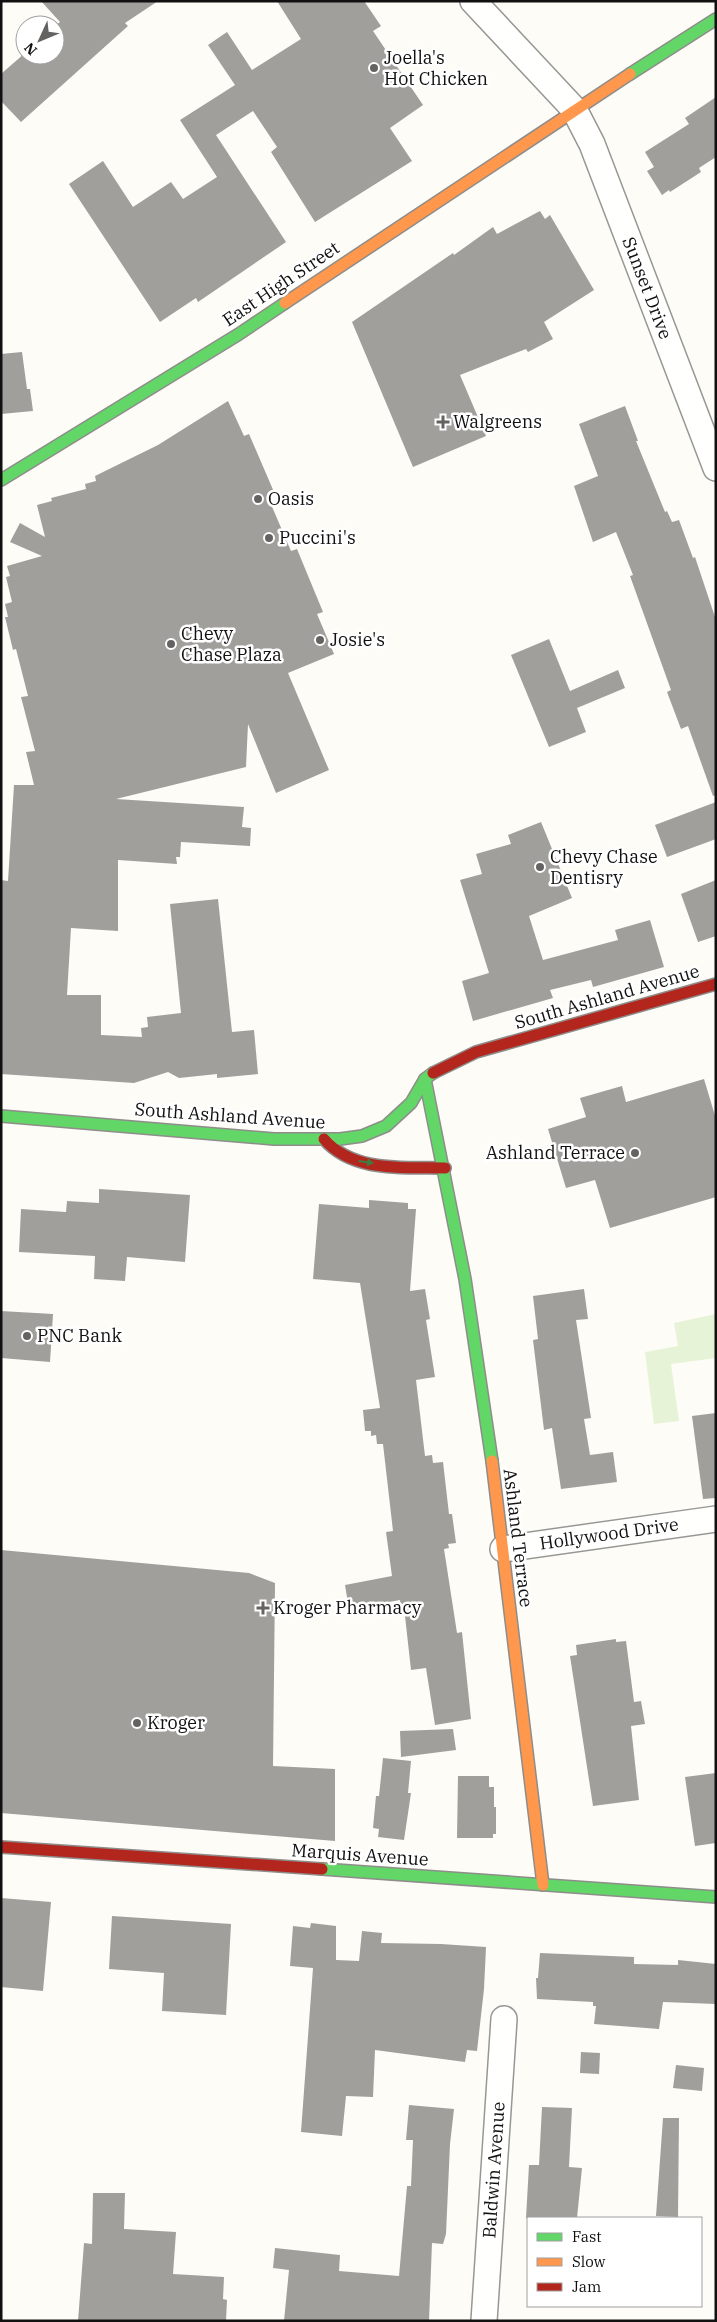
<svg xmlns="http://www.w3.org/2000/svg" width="717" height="2322" font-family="'IBM Plex Serif',serif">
	<rect width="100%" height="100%" fill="#fdfcf7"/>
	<polygon fill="#e7f3d7" points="716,1314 716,1358 671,1364 679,1421 654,1424 645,1352 678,1346 674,1323"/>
	<g fill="#a19f9c">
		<polygon points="41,1 158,1 125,23 128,26 21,122 1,101 1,74 25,53 25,55 55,55 55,26 60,22"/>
		<polygon points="277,1 364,1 381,26 373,31 423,105 390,128 412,161 315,222 271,152 277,147 253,111 216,135 286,242 198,302 196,298 160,322 69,184 103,161 133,207 171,182 183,199 217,177 180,120 235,85 208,45 227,32 252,70 301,39"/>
		<polygon points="716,97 716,157 699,168 701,172 670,192 669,190 662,195 647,171 654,167 645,152 689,124 685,118"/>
		<polygon points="540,211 545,219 550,215 594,290 544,322 553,339 528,352 526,349 460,375 486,436 413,467 352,322 453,253 454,255 493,227 497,234"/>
		<polygon points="22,352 27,389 30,389 33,411 1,414 1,354"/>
		<polygon points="228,401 244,436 249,434 274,492 267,495 291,551 297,549 323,612 317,614 334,654 288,673 329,770 276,793 248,724 246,767 116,799 244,807 242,827 251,828 250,846 181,842 180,857 176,857 177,864 118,860 118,931 71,928 67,995 101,995 101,1035 142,1037 141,1028 148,1027 147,1017 181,1013 170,904 218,899 232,1032 254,1030 258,1074 217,1078 217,1074 179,1078 168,1072 134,1083 1,1074 1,880 8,881 14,785 34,785 26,752 35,751 21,697 28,696 16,649 13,650 5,617 8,617 5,604 12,602 6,577 10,576 7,566 42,556 10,542 20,523 45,537 37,505 52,501 51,498 86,489 85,484 96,481 95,476 158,445"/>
		<polygon points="625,406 638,441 636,441 665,512 667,511 672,522 679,520 693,558 695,557 716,620 716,795 713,796 688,726 681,729 667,692 671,690 630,576 633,575 616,532 593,542 574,486 598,476 579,424"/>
		<polygon points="549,639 570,691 618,670 625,688 577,708 586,732 549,747 511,655"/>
		<polygon points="716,802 716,839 667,857 655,825"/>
		<polygon points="541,822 572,898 529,916 543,960 618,940 615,930 650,920 664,967 593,987 591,980 550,990 553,998 473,1021 462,981 489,973 460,880 482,874 476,854 511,844 508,835"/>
		<polygon points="716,880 716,936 698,942 681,894"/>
		<polygon points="704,1079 716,1119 716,1197 610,1228 595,1180 566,1188 548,1129 586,1117 580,1098 622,1086 626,1102"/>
		<polygon points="99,1189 190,1195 185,1262 127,1257 125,1281 94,1279 95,1256 19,1252 21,1209 66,1212 67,1201 99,1203"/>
		<polygon points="369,1200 408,1203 408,1209 416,1209 410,1291 425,1289 430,1319 426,1320 435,1377 416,1380 425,1456 432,1455 433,1463 443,1462 449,1514 452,1514 456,1543 448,1544 449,1548 444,1549 457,1633 462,1632 471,1719 435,1725 426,1668 411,1670 404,1607 401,1607 400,1600 349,1609 345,1585 392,1576 386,1532 393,1531 383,1444 377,1444 376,1435 371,1436 371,1431 365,1431 363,1410 380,1408 360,1283 313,1279 319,1204 369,1208"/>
		<polygon points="584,1289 588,1319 576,1320 591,1418 584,1419 590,1455 613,1452 617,1482 561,1489 552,1428 544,1430 533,1340 538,1339 533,1296"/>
		<polygon points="1,1311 53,1314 50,1362 1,1358"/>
		<polygon points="716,1413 716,1498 703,1499 692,1416"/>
		<polygon points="1,1550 249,1573 275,1583 273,1766 335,1769 335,1841 1,1813"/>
		<polygon points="616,1639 616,1642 626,1641 634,1702 641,1701 645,1724 631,1726 639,1800 593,1806 570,1656 577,1655 576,1645"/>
		<polygon points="453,1729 456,1750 401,1757 400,1731"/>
		<polygon points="383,1758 411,1761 408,1793 411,1793 404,1840 378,1837 379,1829 373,1828 376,1796 379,1796"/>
		<polygon points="716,1773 716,1843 695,1846 685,1777"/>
		<polygon points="458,1776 489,1776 489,1787 494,1787 494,1807 496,1807 496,1834 493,1834 493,1838 457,1838"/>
		<polygon points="1,1898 51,1902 43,1991 1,1987"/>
		<polygon points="112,1916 231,1924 226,2015 162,2011 164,1973 109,1969"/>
		<polygon points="311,1923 336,1926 336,1960 359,1961 362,1931 382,1933 381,1943 441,1944 486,1947 484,1989 477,2051 467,2050 465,2062 375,2050 373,2097 346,2096 342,2136 301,2132 313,1968 290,1966 293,1926 310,1928"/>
		<polygon points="540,1953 634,1957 634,1964 678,1965 678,1960 716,1964 716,2004 663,2002 659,2029 594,2024 596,2006 593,2006 593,2002 537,1999 536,1978 538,1978"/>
		<polygon points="581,2052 600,2053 599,2074 580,2073"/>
		<polygon points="676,2065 704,2068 702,2091 673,2088"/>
		<polygon points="409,2105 454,2109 450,2144 446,2234 443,2244 432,2243 429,2321 284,2321 289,2270 273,2268 275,2248 340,2255 339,2271 399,2276 407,2186 411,2186 413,2140 406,2140"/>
		<polygon points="542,2107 572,2108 569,2167 582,2168 577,2218 526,2218 529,2165 539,2165"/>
		<polygon points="663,2118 679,2118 678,2217 656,2216"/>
		<polygon points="93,2193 125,2193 124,2229 176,2232 173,2274 224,2277 223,2299 227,2300 226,2321 78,2321 84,2243 92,2244"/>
	</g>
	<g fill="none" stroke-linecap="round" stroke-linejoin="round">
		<defs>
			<g id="street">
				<polyline points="473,1 574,109 592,144 716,468"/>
				<polyline points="503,1549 716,1519"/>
				<polyline points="484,2321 504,2019"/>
			</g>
			<g id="fast">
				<polyline points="630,74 716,19"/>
				<polyline points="1,480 239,334 285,303"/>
				<polyline points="425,1079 465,1279 492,1461"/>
				<polyline points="1,1116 274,1139 340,1139 362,1136 386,1126 411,1103 425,1079 433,1073"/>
				<polyline points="322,1869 716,1897"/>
			</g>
			<g id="slow">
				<polyline points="285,303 630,74"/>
				<polyline points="492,1461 543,1885"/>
			</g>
			<g id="jam">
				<polyline points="433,1073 476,1052 716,984"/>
				<path d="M324,1139c29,34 81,28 121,29"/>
				<polyline points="1,1847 322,1869"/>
			</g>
		</defs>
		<use href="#street" stroke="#979795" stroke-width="28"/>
		<use href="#fast" stroke="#8e8d8b" stroke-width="14"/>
		<use href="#slow" stroke="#8e8d8b" stroke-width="14"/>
		<use href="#jam" stroke="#8e8d8b" stroke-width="14"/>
		<use href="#street" stroke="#fffffe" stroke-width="25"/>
		<use href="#fast" stroke="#63d668" stroke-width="11"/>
		<use href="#slow" stroke="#ff974d" stroke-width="11"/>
		<use href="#jam" stroke="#b3261e" stroke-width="11"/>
	</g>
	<defs><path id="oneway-solid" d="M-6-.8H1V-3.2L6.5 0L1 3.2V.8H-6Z" transform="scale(1.25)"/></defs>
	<use fill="#3e7d41" href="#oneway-solid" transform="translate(366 1162) rotate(8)"/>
	<g fill="#646362" stroke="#fff" stroke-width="2">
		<circle cx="374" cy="68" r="5"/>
		<path d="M440.5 414.5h5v5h5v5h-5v5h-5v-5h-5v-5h5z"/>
		<circle cx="258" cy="499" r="5"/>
		<circle cx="269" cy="538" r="5"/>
		<circle cx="320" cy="640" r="5"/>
		<circle cx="171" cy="644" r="5"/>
		<circle cx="540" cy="867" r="5"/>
		<circle cx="635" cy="1153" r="5"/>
		<circle cx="27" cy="1336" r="5"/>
		<path d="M260.5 1600.5h5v5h5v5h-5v5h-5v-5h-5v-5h5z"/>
		<circle cx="137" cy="1723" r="5"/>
	</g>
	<g text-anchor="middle" stroke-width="5" stroke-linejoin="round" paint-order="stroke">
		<g font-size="18" fill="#111" stroke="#fff" text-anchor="start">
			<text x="384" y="64">Joella's<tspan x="384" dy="21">Hot Chicken</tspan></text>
			<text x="453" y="428">Walgreens</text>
			<text x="268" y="505">Oasis</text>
			<text x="279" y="544">Puccini's</text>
			<text x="181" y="640">Chevy<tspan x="181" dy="21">Chase Plaza</tspan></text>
			<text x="330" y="646">Josie's</text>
			<text x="550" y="863">Chevy Chase<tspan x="550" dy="21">Dentisry</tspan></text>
			<text x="625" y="1159" text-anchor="end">Ashland Terrace</text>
			<text x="37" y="1342">PNC Bank</text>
			<text x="273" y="1614">Kroger Pharmacy</text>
			<text x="147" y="1729">Kroger</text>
		</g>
		<g font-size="18" fill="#111" stroke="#fff">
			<text transform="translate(281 284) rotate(-34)" y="6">East High Street</text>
			<text transform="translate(647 288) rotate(69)" y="6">Sunset Drive</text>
			<text transform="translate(607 997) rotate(-16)" y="6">South Ashland Avenue</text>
			<text transform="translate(230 1116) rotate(4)" y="6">South Ashland Avenue</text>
			<text transform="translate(609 1534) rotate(-8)" y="6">Hollywood Drive</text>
			<text transform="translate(518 1538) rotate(83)" y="6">Ashland Terrace</text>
			<text transform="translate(360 1855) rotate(4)" y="6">Marquis Avenue</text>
			<text transform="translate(494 2170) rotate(-86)" y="6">Baldwin Avenue</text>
		</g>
	</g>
	<rect width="717" height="2322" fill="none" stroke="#111111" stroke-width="5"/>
	<rect x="527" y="2217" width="175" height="90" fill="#ffffff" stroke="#a0a0a0"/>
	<rect x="537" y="2233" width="25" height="8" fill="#63d668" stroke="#a0a0a0"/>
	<text x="572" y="2242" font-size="15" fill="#111111">Fast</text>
	<rect x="537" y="2258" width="25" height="8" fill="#ff974d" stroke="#a0a0a0"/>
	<text x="572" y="2267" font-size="15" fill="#111111">Slow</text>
	<rect x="537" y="2283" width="25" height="8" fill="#b3261e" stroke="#a0a0a0"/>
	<text x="572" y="2292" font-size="15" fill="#111111">Jam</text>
	<g transform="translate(40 40) rotate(226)"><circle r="24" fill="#ffffff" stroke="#a0a0a0"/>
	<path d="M0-4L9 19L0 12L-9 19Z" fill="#646362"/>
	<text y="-8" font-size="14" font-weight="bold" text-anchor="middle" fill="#111111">N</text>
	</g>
</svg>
